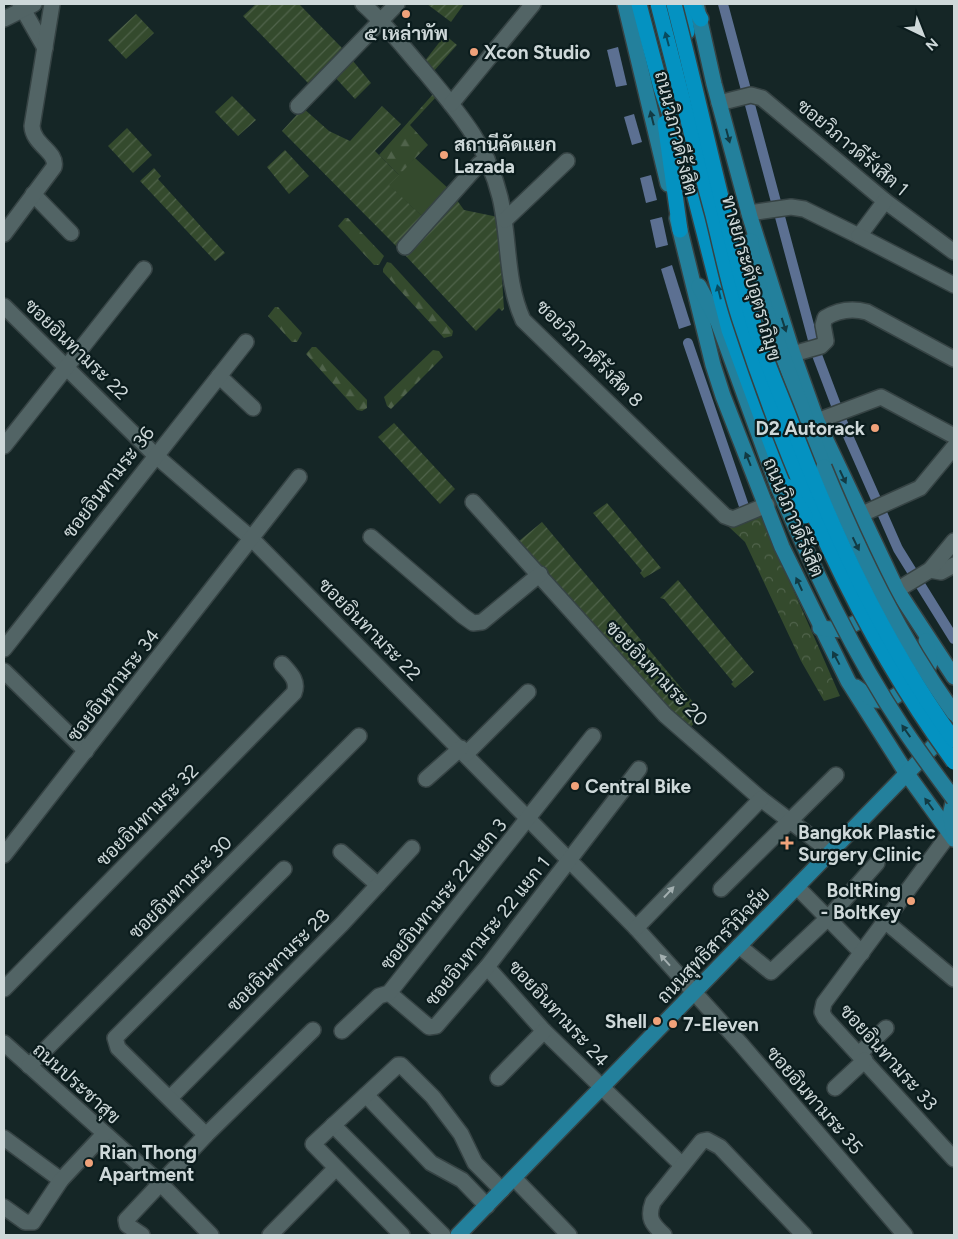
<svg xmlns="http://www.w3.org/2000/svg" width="958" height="1239" font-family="Figtree,Sarabun,sans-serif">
	<defs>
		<pattern id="forest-firs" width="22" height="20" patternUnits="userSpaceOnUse" patternTransform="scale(1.25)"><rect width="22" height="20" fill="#344a2d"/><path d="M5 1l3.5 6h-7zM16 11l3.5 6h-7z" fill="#50634b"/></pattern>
		<pattern id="park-crowns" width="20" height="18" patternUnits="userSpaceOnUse" patternTransform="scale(1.25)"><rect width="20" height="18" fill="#344a2d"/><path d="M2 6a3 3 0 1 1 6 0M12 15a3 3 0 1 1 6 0" fill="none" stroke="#50634b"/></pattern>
		<pattern id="garden-furrows" width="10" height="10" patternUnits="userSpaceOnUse" patternTransform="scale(1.25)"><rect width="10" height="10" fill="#344a2d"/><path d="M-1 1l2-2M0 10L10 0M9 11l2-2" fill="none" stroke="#50634b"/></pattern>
	</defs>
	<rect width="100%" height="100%" fill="#152626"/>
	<polygon fill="#344a2d" points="415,158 450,190 424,218 388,185"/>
	<g fill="url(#forest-firs)">
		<polygon points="434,93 437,96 410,125 428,145 399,175 379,155"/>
		<polygon points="345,218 348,218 384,256 379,265 374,265 338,226"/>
		<polygon points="387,262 391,263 453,331 452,336 444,338 383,272 383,269"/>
		<polygon points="275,307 278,307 302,333 297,342 292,342 268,316"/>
		<polygon points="312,347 316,347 367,400 367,408 362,411 357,410 306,354"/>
		<polygon points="433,350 439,351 443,357 391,409 387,406 384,397"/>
	</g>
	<polygon fill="url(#park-crowns)" points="761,516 840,696 824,701 801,661 745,542 729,527"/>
	<g fill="url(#garden-furrows)">
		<polygon points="256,4 299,4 342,48 309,84 243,16"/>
		<polygon points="427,4 464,4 451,22"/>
		<polygon points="136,14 154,33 126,59 108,40"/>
		<polygon points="445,35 457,45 433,72 424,62"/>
		<polygon points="349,56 371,83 355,99 332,74"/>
		<polygon points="232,96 256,120 238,136 215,112"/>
		<polygon points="382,106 401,124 375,151 399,175 389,185 424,218 398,248 282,131 303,108 329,131 350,141"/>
		<polygon points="127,128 152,155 133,173 108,146"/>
		<polygon points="285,150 309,176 289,194 267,167"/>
		<polygon points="154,168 161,176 158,179 225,253 215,261 140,181"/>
		<polygon points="454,196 464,210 498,217 504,309 502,311 499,308 476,331 404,254"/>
		<polygon points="394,423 455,489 440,504 378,437"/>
		<polygon points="607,503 613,510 661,568 644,578 640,573 642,571 593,513"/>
		<polygon points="542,522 698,708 698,719 689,729 665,708 519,541"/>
		<polygon points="678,580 754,672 735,688 731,684 733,682 664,599 660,598"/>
	</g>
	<g fill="#5c7092">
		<polygon points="618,47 627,85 616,87 607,50"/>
		<polygon points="634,114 642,142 632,145 624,117"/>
		<polygon points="651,175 657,200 646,203 640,178"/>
		<polygon points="662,217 668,245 656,248 650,220"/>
		<polygon points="672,265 691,325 679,329 661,269"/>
	</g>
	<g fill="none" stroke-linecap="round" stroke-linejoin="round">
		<g stroke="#5c7092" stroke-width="10">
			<polyline points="723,4 817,355 845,429 898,549 954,639"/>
			<polyline points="688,343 745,509"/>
		</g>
		<defs>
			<g id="minor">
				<polyline points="20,4 45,48"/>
				<path d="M363,4c23,20 41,44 61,67 34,41 63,73 76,126 10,42 5,83 23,123l202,196 8,3 34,-14"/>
				<polyline points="4,19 34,4"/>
				<polyline points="719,103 751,95 762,98 885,201 954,252"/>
				<polyline points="451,104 533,4"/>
				<polyline points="298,106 397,4"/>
				<polyline points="33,194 71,233"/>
				<polyline points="749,213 791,207 804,209 859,236 885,201"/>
				<polyline points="505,220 567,161"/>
				<path d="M4,234l50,-67c4,-15 -21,-22 -22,-41l20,-122"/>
				<polyline points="859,236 954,285"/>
				<polyline points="405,247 479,164 487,159"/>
				<polyline points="4,306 155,455 252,539 636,928 740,1043 905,1235"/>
				<path d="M793,354l28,-8 5,-5 -3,-16 2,-7c13,-8 27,-10 42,-6l87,47"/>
				<polyline points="219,376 253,408"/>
				<polyline points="817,421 881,397 954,436"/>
				<polyline points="4,446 144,269"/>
				<polyline points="473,502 665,715 761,799 831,852"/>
				<polyline points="860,515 920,488 954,447"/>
				<polyline points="371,537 463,616 473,623 482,622 540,574"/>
				<polyline points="930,570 941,572 954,565"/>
				<polyline points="897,590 930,570 954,541"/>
				<polyline points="4,649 246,342"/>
				<polyline points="4,671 86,751"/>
				<polyline points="466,754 528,692"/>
				<polyline points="426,779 461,748"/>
				<polyline points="950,833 885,921 954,979"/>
				<polyline points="341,852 378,885"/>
				<polyline points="4,855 299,477"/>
				<polyline points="797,887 862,953"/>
				<polyline points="721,889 836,775"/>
				<polyline points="885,921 824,1003 822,1012 825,1018 954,1159"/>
				<polyline points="636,928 761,799"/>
				<polyline points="739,946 771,972 828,918 877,863"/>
				<polyline points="487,967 544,1031 682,1165"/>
				<path d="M4,989l290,-296c5,-12 -4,-20 -12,-29"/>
				<polyline points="389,993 429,1027 436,1026 487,967 639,769"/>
				<polyline points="342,1031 379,996 389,993 593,736"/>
				<polyline points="4,1043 160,1183 211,1235"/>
				<polyline points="859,1054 886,1028"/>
				<polyline points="29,1066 359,736"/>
				<polyline points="498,1078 544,1031"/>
				<polyline points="835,1088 865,1060"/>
				<polyline points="366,1095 431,1163 462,1180 487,1206"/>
				<polyline points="170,1098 342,924 412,848"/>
				<polyline points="333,1125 443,1235"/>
				<polyline points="206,1135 118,1048 115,1038 284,869"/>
				<polyline points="4,1138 61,1180"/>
				<polyline points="514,1178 569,1235"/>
				<polyline points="4,1207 25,1222 33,1222 61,1180 104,1134"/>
				<polyline points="142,1235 127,1225 126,1220 206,1135 313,1030"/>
				<polyline points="270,1235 335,1169"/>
				<polyline points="402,1235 313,1144 398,1065 401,1065 433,1097 461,1134 475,1163 502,1190"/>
				<path d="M664,1235c-12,-11 -17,-17 -11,-33l49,-61 5,-1 13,7 84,88"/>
			</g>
			<g id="major">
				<polyline points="625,4 668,184"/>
				<polyline points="697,8 714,84 750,217 793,354 817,421 897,590 954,677"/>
				<polyline points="677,218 713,365 723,396 782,547 848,681 907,774 954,839"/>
				<polyline points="751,241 753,263 765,308 824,467"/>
				<polyline points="699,286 718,322 778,487"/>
				<polyline points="820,628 842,630 875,613"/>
				<polyline points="856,687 874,700 888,701 924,677 930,663 926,641"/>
				<polyline points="954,799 950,815 954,833"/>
				<polyline points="458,1235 954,725"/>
			</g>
			<g id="highway">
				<polyline points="639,4 661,88 686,162 729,330 787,486"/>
				<polyline points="682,4 687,32"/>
				<polyline points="692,4 701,19"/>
				<polyline points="665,123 680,230"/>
			</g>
		</defs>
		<use href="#minor" stroke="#364344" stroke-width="18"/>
		<use href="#major" stroke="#364344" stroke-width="18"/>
		<use href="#highway" stroke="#364344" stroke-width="18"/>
		<use href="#minor" stroke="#526465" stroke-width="15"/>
		<use href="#major" stroke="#23809c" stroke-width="15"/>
		<use href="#highway" stroke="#0492c1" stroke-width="15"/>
		<defs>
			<g id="major-bridge">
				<path d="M824,467c35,85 76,171 130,246"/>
				<path d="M778,487c36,83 75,166 125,241 16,24 34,48 51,71"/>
			</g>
			<g id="highway-bridge">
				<path d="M658,4c18,70 36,141 55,211 9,36 16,73 28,108 51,155 116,307 213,439"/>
				<path d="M674,4c27,104 49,210 78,313 9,33 24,66 36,97 43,115 94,226 166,326"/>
				<polyline points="787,486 805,516"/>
			</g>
		</defs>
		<use href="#major-bridge" stroke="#364344" stroke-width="18" stroke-linecap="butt"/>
		<use href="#highway-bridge" stroke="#364344" stroke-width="18" stroke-linecap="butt"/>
		<use href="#major-bridge" stroke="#23809c" stroke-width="15"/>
		<use href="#highway-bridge" stroke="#0492c1" stroke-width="15"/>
	</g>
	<defs><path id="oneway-solid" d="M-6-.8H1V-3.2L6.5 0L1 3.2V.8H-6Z" transform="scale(1.25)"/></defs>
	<g fill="#084b5f">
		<use href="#oneway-solid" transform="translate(667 39) rotate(-105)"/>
		<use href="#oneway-solid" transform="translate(719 292) rotate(-104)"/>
	</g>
	<g fill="#123a43">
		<use href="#oneway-solid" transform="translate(652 118) rotate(-104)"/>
		<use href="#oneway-solid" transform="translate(728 136) rotate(75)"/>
		<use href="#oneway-solid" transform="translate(784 325) rotate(72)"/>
		<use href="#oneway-solid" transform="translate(748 459) rotate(-112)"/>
		<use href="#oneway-solid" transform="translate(843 477) rotate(65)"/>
		<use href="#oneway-solid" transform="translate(856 544) rotate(64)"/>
		<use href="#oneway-solid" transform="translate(799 584) rotate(-115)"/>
		<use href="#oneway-solid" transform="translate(836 658) rotate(-118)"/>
		<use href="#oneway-solid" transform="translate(906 731) rotate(-125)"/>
		<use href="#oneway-solid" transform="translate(929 804) rotate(-126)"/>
	</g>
	<g fill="#a3afb0">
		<use href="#oneway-solid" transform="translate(669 892) rotate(-47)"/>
		<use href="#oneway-solid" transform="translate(665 960) rotate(-132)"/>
	</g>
	<g fill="#f0a27a" stroke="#0b1c1d" stroke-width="2">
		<circle cx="406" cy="14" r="5"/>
		<circle cx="474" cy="52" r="5"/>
		<circle cx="444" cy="155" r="5"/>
		<circle cx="875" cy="428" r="5"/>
		<circle cx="575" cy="786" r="5"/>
		<path d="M784.5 835.5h5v5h5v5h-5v5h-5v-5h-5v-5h5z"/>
		<circle cx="911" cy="901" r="5"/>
		<circle cx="657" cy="1021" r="5"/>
		<circle cx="673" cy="1024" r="5"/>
		<circle cx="89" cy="1163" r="5"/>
	</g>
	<g text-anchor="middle" stroke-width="4.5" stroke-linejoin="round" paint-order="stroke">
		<g font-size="19" font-weight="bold" fill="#ced8d9" stroke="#0b1c1d" text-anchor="start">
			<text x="406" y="40" text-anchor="middle">๕ เหล่าทัพ</text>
			<text x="484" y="59">Xcon Studio</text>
			<text x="454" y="151">สถานีคัดแยก<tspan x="454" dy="22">Lazada</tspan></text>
			<text x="865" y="435" text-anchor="end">D2 Autorack</text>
			<text x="585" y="793">Central Bike</text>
			<text x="798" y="839">Bangkok Plastic<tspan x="798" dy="22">Surgery Clinic</tspan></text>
			<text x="901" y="897" text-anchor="end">BoltRing<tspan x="901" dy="22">- BoltKey</tspan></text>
			<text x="647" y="1028" text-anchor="end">Shell</text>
			<text x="683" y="1031">7-Eleven</text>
			<text x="99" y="1159">Rian Thong<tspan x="99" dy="22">Apartment</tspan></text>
		</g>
		<g font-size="19" fill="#ced8d9" stroke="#0b1c1d">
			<text transform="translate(677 133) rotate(76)" y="7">ถนนวิภาวดีรังสิต</text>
			<text transform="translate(853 147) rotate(40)" y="7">ซอยวิภาวดีรังสิต 1</text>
			<text transform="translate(752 278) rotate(74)" y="7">ทางยกระดับอุตราภิมุข</text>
			<text transform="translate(77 349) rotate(44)" y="7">ซอยอินทามระ 22</text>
			<text transform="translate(590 353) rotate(45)" y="7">ซอยวิภาวดีรังสิต 8</text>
			<text transform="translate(108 482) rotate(-52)" y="7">ซอยอินทามระ 36</text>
			<text transform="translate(794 517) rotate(67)" y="7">ถนนวิภาวดีรังสิต</text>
			<text transform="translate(370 629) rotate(45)" y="7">ซอยอินทามระ 22</text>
			<text transform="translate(657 673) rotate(46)" y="7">ซอยอินทามระ 20</text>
			<text transform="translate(113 685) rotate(-52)" y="7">ซอยอินทามระ 34</text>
			<text transform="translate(147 815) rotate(-45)" y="7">ซอยอินทามระ 32</text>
			<text transform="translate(180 887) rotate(-45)" y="7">ซอยอินทามระ 30</text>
			<text transform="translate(443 894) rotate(-51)" y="7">ซอยอินทามระ 22 แยก 3</text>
			<text transform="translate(487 931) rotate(-51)" y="7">ซอยอินทามระ 22 แยก 1</text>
			<text transform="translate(713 945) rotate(-46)" y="7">ถนนสุทธิสารวินิจฉัย</text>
			<text transform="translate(278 960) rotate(-45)" y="7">ซอยอินทามระ 28</text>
			<text transform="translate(559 1013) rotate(47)" y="7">ซอยอินทามระ 24</text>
			<text transform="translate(889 1057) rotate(48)" y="7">ซอยอินทามระ 33</text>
			<text transform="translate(77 1083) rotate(42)" y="7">ถนนประชาสุข</text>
			<text transform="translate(815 1100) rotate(49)" y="7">ซอยอินทามระ 35</text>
		</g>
	</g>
	<rect width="958" height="1239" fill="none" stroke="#ced8d9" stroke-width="10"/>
	<g transform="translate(923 35) rotate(137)" stroke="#0b1c1d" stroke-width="4" paint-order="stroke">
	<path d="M0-4L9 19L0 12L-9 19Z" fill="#ced8d9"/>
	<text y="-8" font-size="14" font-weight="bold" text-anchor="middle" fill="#ced8d9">N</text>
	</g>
</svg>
